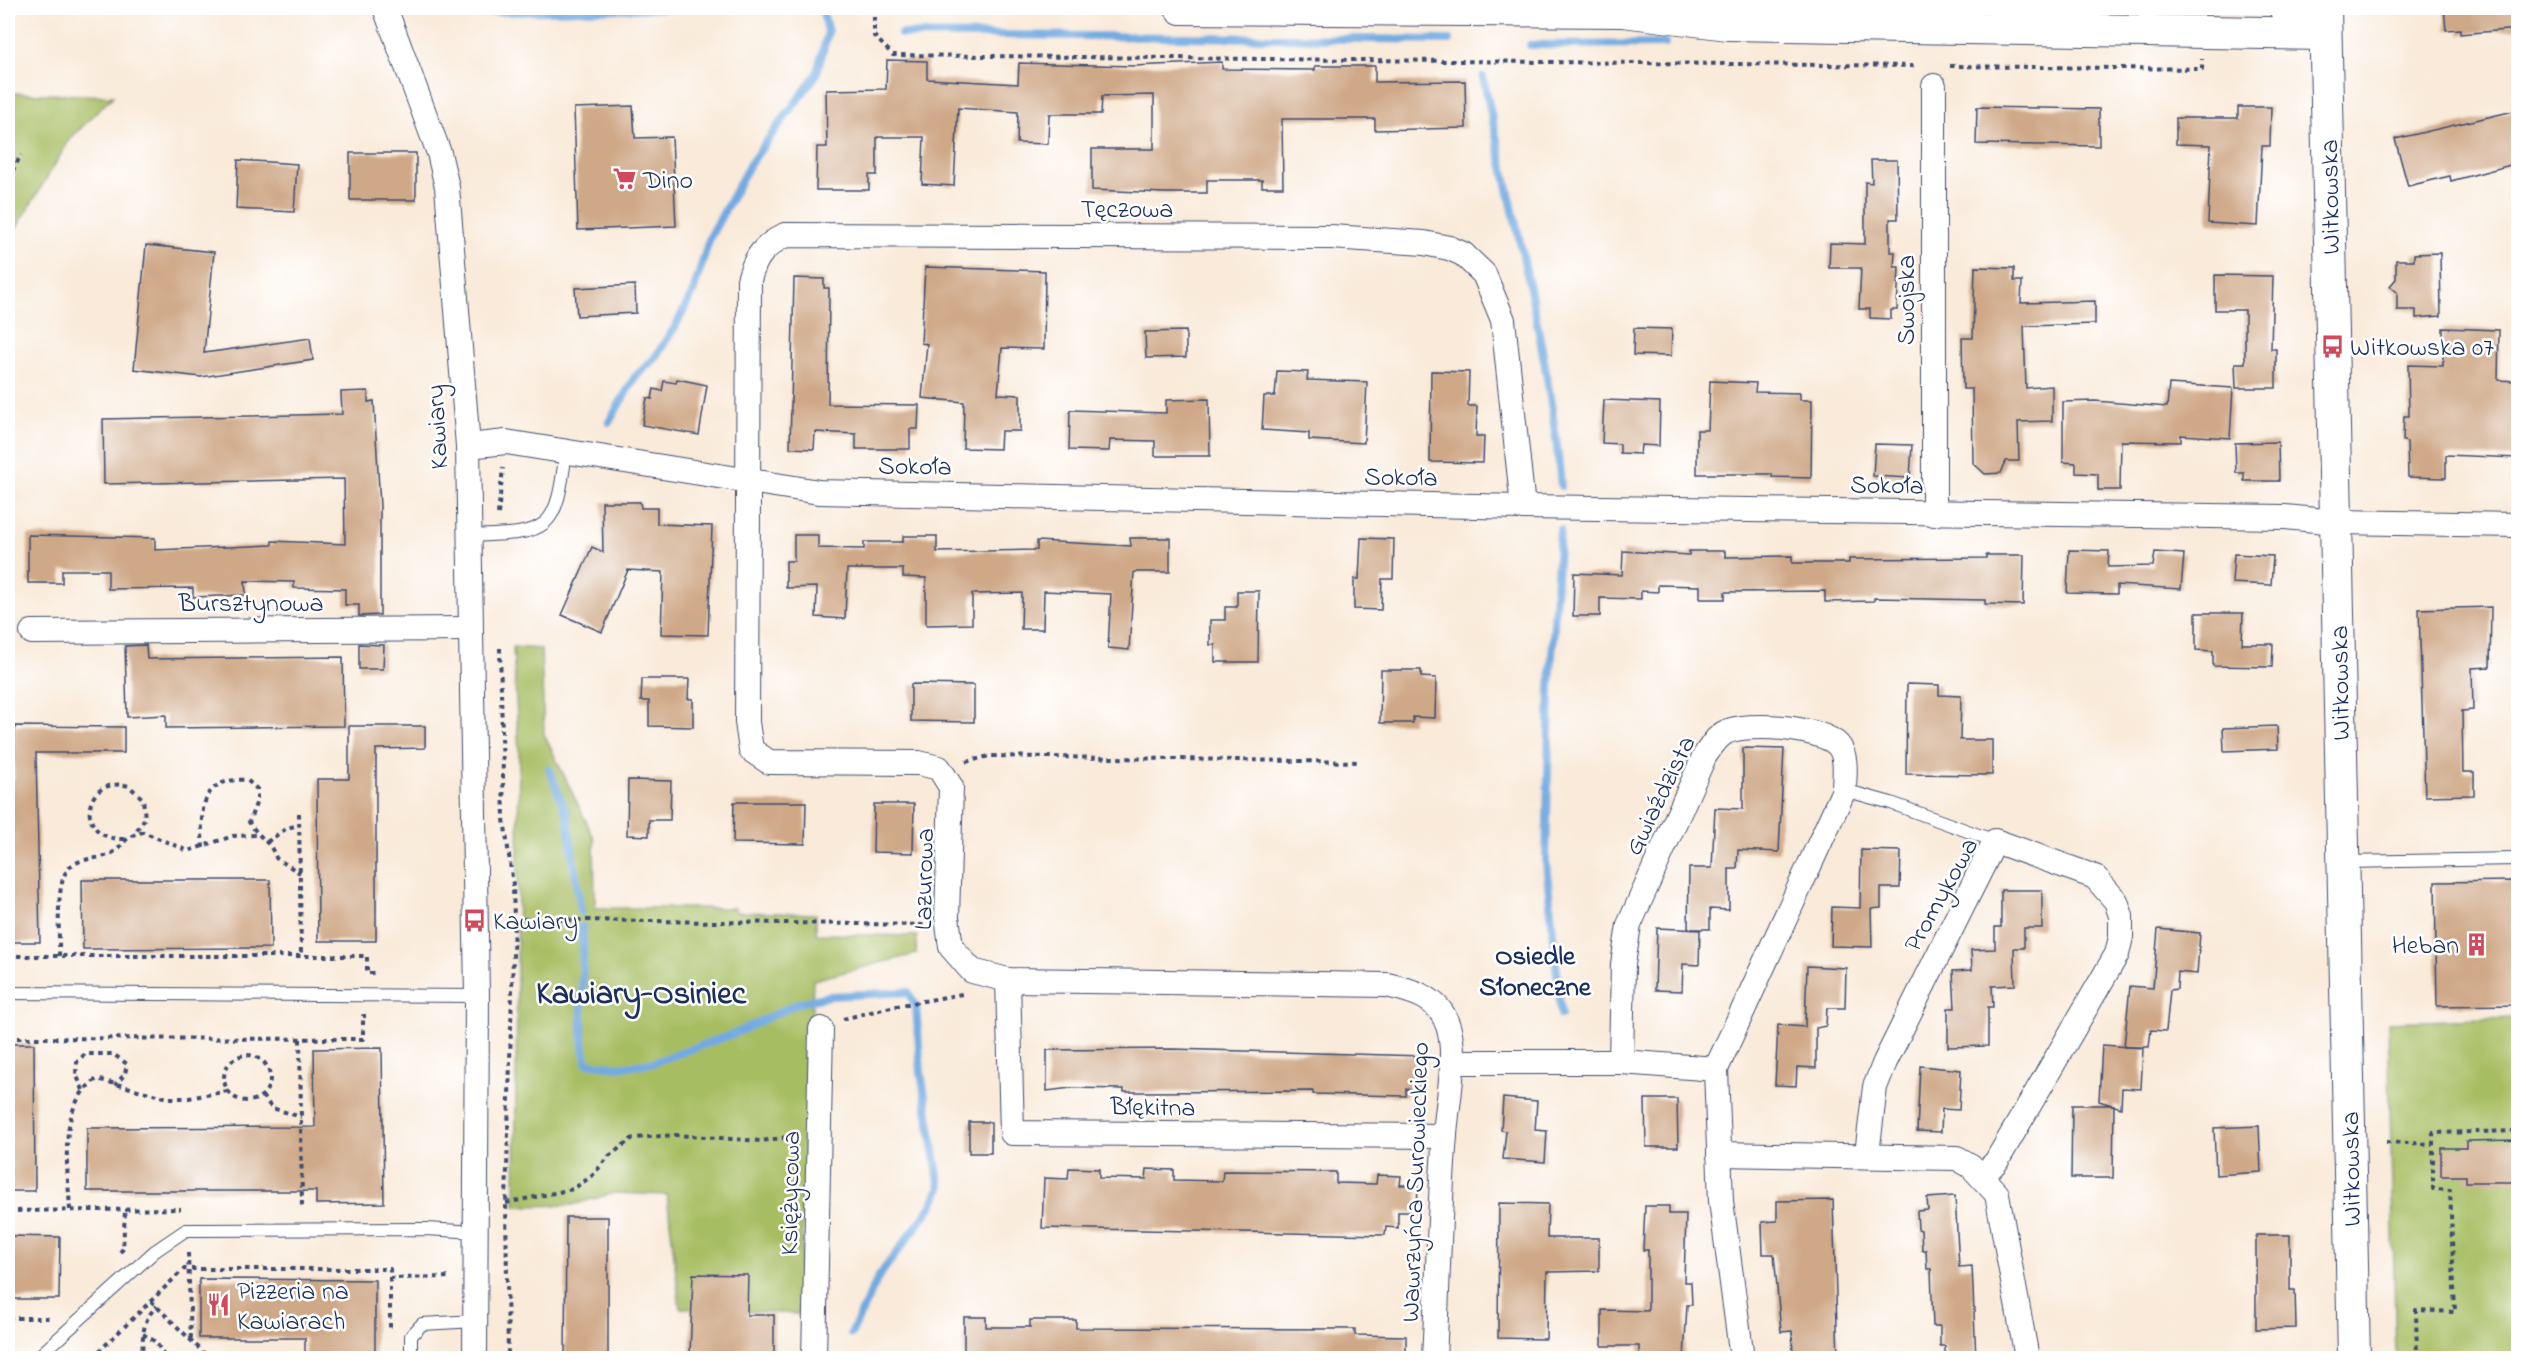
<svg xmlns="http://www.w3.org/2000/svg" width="2526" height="1366" font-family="'Indie Flower',sans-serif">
	<rect width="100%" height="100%" fill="#fff"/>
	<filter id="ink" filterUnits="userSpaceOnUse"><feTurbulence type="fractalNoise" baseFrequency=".0167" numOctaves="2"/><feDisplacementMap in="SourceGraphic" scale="12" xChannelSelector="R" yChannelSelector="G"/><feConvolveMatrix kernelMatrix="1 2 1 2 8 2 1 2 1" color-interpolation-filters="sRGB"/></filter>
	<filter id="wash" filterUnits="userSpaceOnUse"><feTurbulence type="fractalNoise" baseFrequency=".008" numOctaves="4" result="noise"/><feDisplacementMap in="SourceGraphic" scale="24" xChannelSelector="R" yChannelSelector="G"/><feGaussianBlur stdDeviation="1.35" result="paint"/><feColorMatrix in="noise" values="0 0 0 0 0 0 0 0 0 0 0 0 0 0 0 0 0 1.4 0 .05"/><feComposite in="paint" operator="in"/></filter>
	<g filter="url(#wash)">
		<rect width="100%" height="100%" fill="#f9ead9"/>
		<g fill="#a7bd62" stroke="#617660" stroke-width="1.5">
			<polygon points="8,93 113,96 70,139 8,242"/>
			<polygon points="513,647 541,649 544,734 594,838 595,908 735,908 736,912 816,914 816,934 917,936 916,954 813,980 799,1314 680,1308 667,1195 614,1193 572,1205 515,1206 519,753"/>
			<polygon points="2518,1018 2518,1358 2396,1358 2388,1022"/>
		</g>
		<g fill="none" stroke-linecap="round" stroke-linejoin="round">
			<g stroke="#72aae1" stroke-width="8">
				<polyline points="456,13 667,8"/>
				<polyline points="901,34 1449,40"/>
				<polyline points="1530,45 1665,44"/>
				<path d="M1483,77c29,136 66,270 78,409"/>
				<polyline points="609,422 635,377 654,359 675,327 693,292 710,237 750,164 816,75 828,32 822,8"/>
				<polyline points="1560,530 1550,687 1546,862 1561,1015"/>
				<polyline points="549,769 567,815 581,912"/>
				<path d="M582,927c4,43 -6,96 5,136l31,4 34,-4 84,-30 62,-30 31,-7 79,-4 8,14 5,66 19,116 -9,19 -52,69 -28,58"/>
			</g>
		</g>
		<g id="blocks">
			<g fill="#cfa887">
				<polygon points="2444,8 2518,8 2518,29 2460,34 2460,29 2446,30"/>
				<polygon points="887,60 927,61 927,79 1018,84 1019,63 1134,66 1222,62 1222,69 1315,70 1315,66 1375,66 1375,82 1465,81 1466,128 1375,130 1375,119 1282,119 1283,187 1262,187 1262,180 1207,180 1207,193 1165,193 1092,190 1092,149 1154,149 1154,95 1102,96 1101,114 1049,114 1048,144 1017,143 1018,112 958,108 954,186 922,184 924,137 877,137 877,175 869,175 869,190 816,190 817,147 827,147 826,90 886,89"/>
				<polygon points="633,106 635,138 672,137 676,226 578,230 574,108"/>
				<polygon points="1977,107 2099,109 2099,146 1976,144"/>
				<polygon points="2238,107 2271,107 2270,146 2262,146 2258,226 2208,223 2211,145 2176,144 2176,118 2238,118"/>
				<polygon points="2518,110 2518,163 2451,181 2450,176 2408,186 2395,139"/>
				<rect x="350" y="153" width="66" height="47"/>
				<polygon points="238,160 297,164 294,212 236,209"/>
				<polygon points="1871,160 1897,160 1898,219 1890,219 1890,252 1895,252 1894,267 1899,267 1897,310 1891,310 1891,319 1870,318 1870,309 1859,309 1861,268 1829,268 1830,243 1865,244 1865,182 1872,183"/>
				<polygon points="146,245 214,252 204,353 310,338 313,360 201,377 134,369"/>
				<polygon points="2440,253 2441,316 2416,318 2416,310 2397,310 2397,292 2390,286 2396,279 2396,260 2414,260 2414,254"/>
				<polygon points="925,267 1045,271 1044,349 1002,348 998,394 1020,395 1020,431 1001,431 1000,449 963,448 964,402 922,398 927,344 921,343"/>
				<polygon points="1975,267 2014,268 2014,281 2022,281 2021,303 2095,301 2095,324 2024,326 2026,388 2052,386 2052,421 2018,422 2019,461 2006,461 2001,473 1985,474 1973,463 1972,389 1963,389 1962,338 1973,338"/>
				<polygon points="2215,275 2273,276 2271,349 2276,349 2276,388 2236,388 2235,363 2245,363 2245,310 2215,310"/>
				<polygon points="794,278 824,279 824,288 829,288 828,404 919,405 918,429 910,429 910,449 856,449 856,434 815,432 814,449 790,448"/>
				<polygon points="635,285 636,313 577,316 575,288"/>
				<polygon points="1634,328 1672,329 1671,356 1633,355"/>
				<polygon points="2443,328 2499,330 2498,380 2516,381 2516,392 2518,392 2518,458 2446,455 2446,478 2408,477 2407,442 2403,441 2404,416 2409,416 2408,365 2443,366"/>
				<polygon points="1186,331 1186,357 1146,358 1145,332"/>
				<polygon points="1277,371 1308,372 1307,380 1367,382 1364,443 1309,440 1309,433 1262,430 1264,396 1275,396"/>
				<polygon points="1431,371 1469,372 1468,406 1477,406 1476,436 1484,436 1483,463 1430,462"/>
				<polygon points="677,379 707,385 699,435 642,425 647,398 652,399 654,389 662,391 664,381 676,383"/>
				<polygon points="1710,381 1756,383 1755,392 1800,393 1800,400 1812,400 1811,478 1772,477 1772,474 1697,474 1697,430 1708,430"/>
				<polygon points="2169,384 2233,388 2230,438 2181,435 2181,442 2121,441 2120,490 2098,490 2098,474 2076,473 2076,463 2063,462 2063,402 2095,401 2167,407"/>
				<polygon points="368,391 368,402 374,401 380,506 380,615 359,616 359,605 345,605 345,589 294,588 294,582 245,581 246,595 193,597 193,588 108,589 108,570 62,570 62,583 28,583 28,535 155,538 155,550 272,545 272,541 345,544 344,479 104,484 103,419 342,414 341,392"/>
				<polygon points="1209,399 1210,456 1155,456 1155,441 1110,440 1109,451 1069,450 1070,410 1166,413 1166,400"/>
				<polygon points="1604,400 1660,402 1659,446 1641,445 1640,454 1620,453 1620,444 1602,443"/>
				<polygon points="2278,442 2279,481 2244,481 2244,473 2236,473 2235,443"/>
				<polygon points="1875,444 1912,445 1910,478 1873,476"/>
				<polygon points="602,502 640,502 641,508 657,508 657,524 712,526 708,635 661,634 663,572 628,570 602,632 562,615 592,547 603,552"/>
				<polygon points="794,535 818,535 818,548 864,549 864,542 903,542 903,536 937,536 937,552 1037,550 1037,541 1131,546 1130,538 1170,538 1170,572 1134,572 1129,650 1108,648 1111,594 1044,591 1043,629 1021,629 1022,593 972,594 972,624 926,625 926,578 903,577 903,569 847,569 845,619 816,617 817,587 786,588 786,561 794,561"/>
				<polygon points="1361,538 1394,539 1393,579 1382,579 1381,610 1354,609 1354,579 1359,579"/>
				<polygon points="2069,550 2109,551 2108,567 2153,566 2155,552 2184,554 2181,589 2117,585 2117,594 2067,593"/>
				<polygon points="1623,551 1689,555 1689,551 1725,551 1725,557 1792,556 1792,563 1849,563 1849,559 1986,558 1986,555 2024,555 2023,605 1985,604 1985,600 1874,598 1874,601 1825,602 1825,591 1725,592 1725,599 1700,599 1700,586 1658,585 1658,592 1641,591 1641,599 1600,598 1600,616 1573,616 1574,573 1622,575"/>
				<polygon points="2234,554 2273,556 2271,585 2232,583"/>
				<polygon points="1237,591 1259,591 1258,662 1215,662 1215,645 1210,645 1210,620 1225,620 1225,607 1237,607"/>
				<polygon points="2491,607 2490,667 2472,668 2473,710 2462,711 2463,772 2474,772 2474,795 2425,796 2419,609"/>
				<polygon points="2196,613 2243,613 2242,644 2273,644 2272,667 2213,666 2213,651 2196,650"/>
				<polygon points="359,644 384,645 383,669 359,669"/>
				<polygon points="146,645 147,659 343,657 344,726 166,728 166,715 127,717 125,646"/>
				<polygon points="1381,670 1421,670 1421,677 1436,678 1435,718 1413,717 1413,723 1380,723"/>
				<polygon points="642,679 689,679 688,699 693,699 693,727 649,726 649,701 641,701"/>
				<polygon points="911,684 974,685 974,722 911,721"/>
				<polygon points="1907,684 1939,685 1939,695 1961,696 1960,740 1992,740 1992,775 1906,774"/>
				<polygon points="15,726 124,727 124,753 36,753 40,942 8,942 8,780 14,780"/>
				<polygon points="349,726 425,726 425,748 376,749 376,941 318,941 317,779 349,779"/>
				<polygon points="2277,726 2278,749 2224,751 2223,728"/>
				<polygon points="1743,748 1784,749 1779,852 1738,850 1737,869 1729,869 1729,910 1710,909 1710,929 1688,929 1689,868 1712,868 1715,808 1743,809"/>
				<polygon points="628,780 671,781 670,820 649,820 649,836 627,835"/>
				<polygon points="734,802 806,802 805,844 733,843"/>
				<polygon points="874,804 914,804 913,853 873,852"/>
				<polygon points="1861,850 1901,851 1900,888 1881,888 1881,908 1871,909 1872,947 1831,946 1832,907 1860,908"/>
				<polygon points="82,880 270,880 271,948 83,949"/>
				<polygon points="2518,881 2518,1005 2437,1006 2435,882"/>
				<polygon points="2001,890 2042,890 2042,928 2024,928 2024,948 2014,948 2015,985 1992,986 1993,1007 1988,1007 1988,1046 1948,1047 1948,1008 1955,1008 1953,971 1972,970 1971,950 1995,949 1995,927 2001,927"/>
				<polygon points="1657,928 1700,930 1699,965 1683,964 1682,991 1655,990"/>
				<polygon points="2158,929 2200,933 2197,974 2178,972 2177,989 2170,990 2166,1031 2151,1030 2149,1047 2124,1047 2130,986 2153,988"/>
				<polygon points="1807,966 1846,968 1845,1008 1827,1008 1826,1026 1816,1028 1816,1068 1797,1067 1796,1086 1775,1085 1778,1025 1805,1027"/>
				<polygon points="8,1044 34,1044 35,1191 8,1191"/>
				<polygon points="2102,1045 2143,1048 2141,1089 2122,1088 2121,1108 2099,1101"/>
				<polygon points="382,1048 384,1203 316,1204 316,1191 87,1191 87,1128 315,1127 314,1049"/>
				<polygon points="1172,1049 1423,1056 1422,1090 1406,1089 1406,1096 1313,1094 1313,1091 1145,1092 1124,1092 1124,1089 1071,1088 1047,1091 1047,1050"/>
				<polygon points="1920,1066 1961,1070 1959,1110 1942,1109 1941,1132 1917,1131"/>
				<polygon points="1503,1098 1537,1101 1535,1130 1547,1131 1545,1162 1503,1159 1506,1131 1501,1130"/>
				<polygon points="1645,1099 1677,1099 1678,1147 1646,1147"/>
				<polygon points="2072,1105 2114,1105 2113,1178 2071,1178"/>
				<rect x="969" y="1122" width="22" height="31"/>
				<polygon points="2259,1126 2261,1172 2216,1175 2214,1128"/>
				<polygon points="2518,1140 2518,1182 2466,1182 2466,1176 2441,1176 2441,1148 2466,1148 2466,1141"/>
				<polygon points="1069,1168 1099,1169 1099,1178 1146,1179 1147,1169 1174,1170 1174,1180 1222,1181 1223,1171 1336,1172 1336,1183 1376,1184 1377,1175 1401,1176 1400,1185 1418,1185 1417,1212 1398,1212 1398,1228 1386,1227 1385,1235 1042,1228 1044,1178 1068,1179"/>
				<polygon points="1955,1196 1959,1267 1972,1266 1976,1359 1945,1359 1945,1346 1940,1346 1940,1326 1933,1326 1931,1269 1927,1269 1926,1250 1922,1250 1921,1230 1918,1229 1917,1211 1928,1210 1927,1198"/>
				<polygon points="1833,1200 1838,1359 1804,1359 1804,1355 1793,1355 1792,1331 1781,1332 1774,1254 1763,1254 1762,1222 1777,1221 1777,1201"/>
				<polygon points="1499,1203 1548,1204 1547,1238 1599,1238 1599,1271 1547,1272 1546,1339 1498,1338"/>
				<polygon points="1645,1206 1669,1206 1669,1214 1686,1214 1684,1282 1691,1282 1692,1305 1687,1305 1684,1359 1639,1359 1639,1346 1602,1346 1602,1310 1648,1311 1648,1250 1643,1250"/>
				<polygon points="566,1217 608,1217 608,1359 565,1359"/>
				<polygon points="2256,1235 2290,1235 2290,1290 2295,1290 2296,1328 2256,1329"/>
				<polygon points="8,1236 60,1237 59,1299 8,1299"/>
				<polygon points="693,1274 748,1275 747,1315 774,1315 774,1355 690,1355"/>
				<polygon points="199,1279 375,1280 375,1359 305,1359 305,1338 199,1338"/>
				<polygon points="964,1317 986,1317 986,1327 1030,1327 1030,1320 1076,1320 1076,1328 1355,1329 1355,1335 1406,1336 1406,1359 964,1359"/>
			</g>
		</g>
	</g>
	<g filter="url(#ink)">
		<use href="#blocks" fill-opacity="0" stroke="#3c4b70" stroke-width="1.5"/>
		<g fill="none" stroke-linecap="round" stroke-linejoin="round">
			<defs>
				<g id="service">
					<path d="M468,536c82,-3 88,-2 98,-86"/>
					<polyline points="1844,790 1891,803 1995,841"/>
					<polyline points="2343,862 2518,859"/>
					<polyline points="8,993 477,996"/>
					<polyline points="37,1358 155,1251 186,1230 426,1229 477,1232"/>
					<polyline points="411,1358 411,1336 422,1324 476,1321"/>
				</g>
				<g id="minor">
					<polyline points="385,8 439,153 447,187 468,446 477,996 475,1358"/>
					<polyline points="468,446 506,442 819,492 1523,507 2285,517 2336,522 2518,525"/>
					<polyline points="1934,514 1934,86"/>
					<polyline points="32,632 470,629"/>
					<polyline points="1008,980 1012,1133 1445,1136"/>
					<polyline points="1451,1062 1621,1062 1716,1069 1721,1201 1742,1358"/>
					<path d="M1621,1062l2,-98 6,-39 75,-168c6,-9 12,-20 22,-25 22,-10 94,-5 112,13 10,12 6,32 6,45l-128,279"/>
					<polyline points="1719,1154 1957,1158 1971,1166 1997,1194 2027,1358"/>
					<polyline points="1867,1154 1875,1087 1885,1062 1995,841 2095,877 2116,901 2121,916 2121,937 2117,954 1996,1162 1982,1176"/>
					<polyline points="814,1358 821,1029"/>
					<path d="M1434,1358c4,-74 5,-149 11,-223 2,-32 13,-79 3,-109 -9,-29 -35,-35 -61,-41l-379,-5 -36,-9 -21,-24 -4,-30 4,-130 -12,-19 -20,-5 -150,-1 -18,-12 -4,-28 2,-442c6,-23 15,-34 36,-45l546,2 93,6 25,5 14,6 21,20 19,46 20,187"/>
				</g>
				<g id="tertiary">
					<polyline points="1181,8 1623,11 1645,9"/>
					<polyline points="2285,8 2325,10"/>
					<polyline points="2325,8 2354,1358"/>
					<polyline points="1623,11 1728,24 2325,34"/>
				</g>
			</defs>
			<use href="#service" stroke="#3c4b70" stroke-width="14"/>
			<use href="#minor" stroke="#3c4b70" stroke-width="26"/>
			<use href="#tertiary" stroke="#3c4b70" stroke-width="34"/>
			<g stroke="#3c4b70" stroke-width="4" stroke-dasharray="4.5 4.5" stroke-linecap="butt">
				<polyline points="874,8 874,36 893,55 1918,66"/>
				<polyline points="1950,66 2202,69 2202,59"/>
				<polyline points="8,179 21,155"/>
				<polyline points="498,514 503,468"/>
				<polyline points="500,648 504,819 513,885 514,919 506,1203 508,1358"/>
				<polyline points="966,762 989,756 1360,762"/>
				<polyline points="299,813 301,956"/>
				<path d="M124,839c-50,2 -43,-65 5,-53l14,13 2,19 -10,15"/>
				<polyline points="267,842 287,828 299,825"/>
				<path d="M203,848c-3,-36 -4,-71 44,-68l10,9v12l-8,21c9,15 22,20 27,36l24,15"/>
				<polyline points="514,919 924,925"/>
				<polyline points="8,956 367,956 367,973 374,973"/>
				<path d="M59,956c1,-20 -5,-78 12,-90 12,-9 27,-6 39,-12 14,-6 11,-17 33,-22l45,19 45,-15 23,-1"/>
				<polyline points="843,1019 891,1007 962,994"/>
				<polyline points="8,1038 363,1039 363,1016 366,1016"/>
				<polyline points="300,1039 302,1209"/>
				<circle cx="247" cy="1078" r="23"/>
				<polyline points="83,1090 76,1074 77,1062 85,1054 113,1054 127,1064 125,1074 115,1085"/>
				<polyline points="262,1096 272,1108 301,1117"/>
				<polyline points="2386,1142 2433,1144"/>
				<polyline points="506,1203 573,1189 592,1176 609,1156 633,1138 676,1135 761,1141 795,1136"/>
				<path d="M70,1210c-2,-42 -14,-104 27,-131l71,19h21l39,-7"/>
				<polyline points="8,1211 181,1209"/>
				<polyline points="120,1252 123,1249 125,1210"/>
				<polyline points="188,1253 191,1341"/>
				<polyline points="390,1278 390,1331"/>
				<polyline points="151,1301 209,1358"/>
				<polyline points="8,1318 50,1318"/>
				<polyline points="143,1334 156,1342 165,1358"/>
				<polyline points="92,1358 184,1269 390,1269 390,1278 451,1277"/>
				<path d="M142,1358c1,-19 -1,-38 15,-52"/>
				<polyline points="2417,1358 2416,1310 2455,1312 2450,1190 2433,1189 2433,1133 2518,1131"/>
			</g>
			<use href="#service" stroke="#fff" stroke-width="12"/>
			<use href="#minor" stroke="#fff" stroke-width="24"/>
			<use href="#tertiary" stroke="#fff" stroke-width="32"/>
		</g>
	</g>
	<defs>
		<symbol id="supermarket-bare" viewBox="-9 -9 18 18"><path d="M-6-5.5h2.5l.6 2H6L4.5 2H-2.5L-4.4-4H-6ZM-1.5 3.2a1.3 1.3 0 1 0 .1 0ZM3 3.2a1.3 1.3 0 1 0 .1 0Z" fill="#d1495b" stroke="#fff" stroke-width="2.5" paint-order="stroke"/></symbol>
		<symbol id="bus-bare" viewBox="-9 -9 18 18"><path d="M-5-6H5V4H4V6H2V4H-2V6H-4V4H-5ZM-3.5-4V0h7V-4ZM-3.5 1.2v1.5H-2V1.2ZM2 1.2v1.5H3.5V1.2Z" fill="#d1495b" stroke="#fff" stroke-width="2.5" paint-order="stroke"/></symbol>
		<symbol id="building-bare" viewBox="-9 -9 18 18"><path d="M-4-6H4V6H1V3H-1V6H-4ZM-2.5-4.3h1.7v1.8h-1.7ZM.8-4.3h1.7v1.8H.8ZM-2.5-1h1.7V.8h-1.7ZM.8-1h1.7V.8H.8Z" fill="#d1495b" stroke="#fff" stroke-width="2.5" paint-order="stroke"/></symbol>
		<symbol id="restaurant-bare" viewBox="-9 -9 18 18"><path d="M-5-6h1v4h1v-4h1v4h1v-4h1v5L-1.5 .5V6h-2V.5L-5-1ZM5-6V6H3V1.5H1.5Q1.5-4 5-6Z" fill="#d1495b" stroke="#fff" stroke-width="2.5" paint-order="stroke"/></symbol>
	</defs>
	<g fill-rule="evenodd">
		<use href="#supermarket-bare" x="608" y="162" width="33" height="33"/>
		<use href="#bus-bare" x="2316" y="330" width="33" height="33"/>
		<use href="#bus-bare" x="458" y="904" width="33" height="33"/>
		<use href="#building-bare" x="2460" y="928" width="33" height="33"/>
		<use href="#restaurant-bare" x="202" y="1288" width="33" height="33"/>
	</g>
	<g text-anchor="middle" stroke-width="5" stroke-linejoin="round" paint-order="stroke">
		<g font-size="26" fill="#1b2f5e" stroke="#fff" text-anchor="start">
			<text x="643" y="188">Dino</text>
			<text x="2350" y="355">Witkowska 07</text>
			<text x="493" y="929">Kawiary</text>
			<text x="2459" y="953" text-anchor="end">Heban</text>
			<text x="237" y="1299">Pizzeria na<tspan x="237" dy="30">Kawiarach</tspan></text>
		</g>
		<g font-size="26" fill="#1b2f5e" stroke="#fff">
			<text transform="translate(2329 197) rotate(-91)" y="9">Witkowska</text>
			<text x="1127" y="217">Tęczowa</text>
			<text transform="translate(1905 300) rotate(-90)" y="9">Swojska</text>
			<text transform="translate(436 427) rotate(-93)" y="9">Kawiary</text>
			<text transform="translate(915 465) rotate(1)" y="9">Sokoła</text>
			<text transform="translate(1401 476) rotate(1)" y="9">Sokoła</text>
			<text transform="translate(1887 484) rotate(1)" y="9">Sokoła</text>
			<text x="251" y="611">Bursztynowa</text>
			<text transform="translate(2339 683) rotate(-91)" y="9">Witkowska</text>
			<text transform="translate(1659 795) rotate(-64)" y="9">Gwiaździsta</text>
			<text transform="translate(923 879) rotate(-89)" y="9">Lazurowa</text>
			<text transform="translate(1940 894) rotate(-61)" y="9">Promykowa</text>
			<text transform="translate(1153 1106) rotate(1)" y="9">Błękitna</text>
			<text transform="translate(2350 1169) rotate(-91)" y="9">Witkowska</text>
			<text transform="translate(1414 1182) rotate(-88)" y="9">Wawrzyńca Surowieckiego</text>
			<text transform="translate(789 1193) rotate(-89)" y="9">Księżycowa</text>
		</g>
		<g font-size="27" font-weight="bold" fill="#1b2f5e" stroke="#fff">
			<text x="1535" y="964">Osiedle<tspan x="1535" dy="31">Słoneczne</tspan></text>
		</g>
		<g font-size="32" font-weight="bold" fill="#1b2f5e" stroke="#fff">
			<text x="641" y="1003">Kawiary-Osiniec</text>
		</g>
	</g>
	<rect width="2526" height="1366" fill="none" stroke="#fff" stroke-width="30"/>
</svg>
